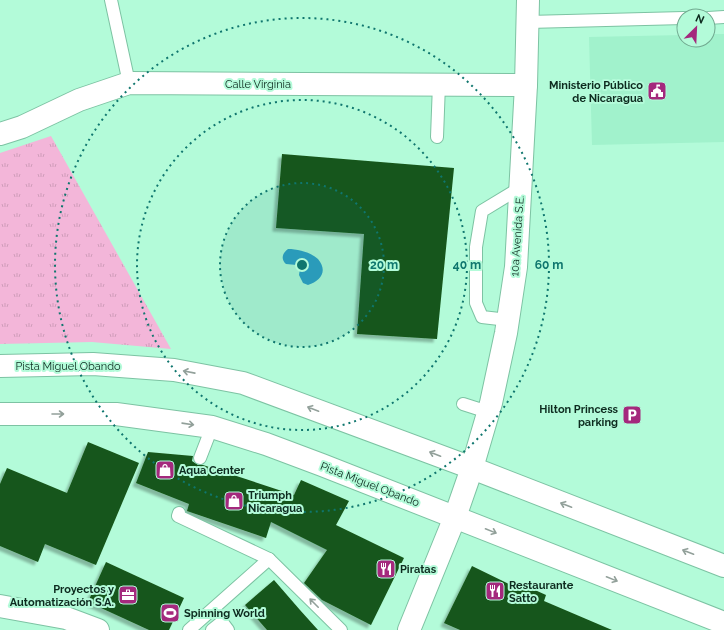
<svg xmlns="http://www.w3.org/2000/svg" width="724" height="630" font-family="Raleway,sans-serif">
	<defs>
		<pattern id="grass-tufts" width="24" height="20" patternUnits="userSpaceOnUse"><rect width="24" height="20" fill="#f3b6d9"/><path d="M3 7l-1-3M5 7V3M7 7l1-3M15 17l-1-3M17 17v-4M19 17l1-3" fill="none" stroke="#cf9dba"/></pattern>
		<filter id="shadow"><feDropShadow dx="-3.5" dy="3.5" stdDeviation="1" flood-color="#0004"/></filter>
	</defs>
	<rect width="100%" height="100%" fill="#b3fbd9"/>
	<polygon fill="#a1f2cc" points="708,34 724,34 724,142 592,145 589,37 684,35 684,40 708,40"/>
	<polygon fill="url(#grass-tufts)" points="51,136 171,349 92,342 0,344 0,153"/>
	<path fill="#2ea1c5" d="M288,249c10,0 22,3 30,10 10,12 3,22 -10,26l-5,-2 -4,-8 1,-7 -3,-3 -11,-1c-6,-6 -3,-11 2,-15z"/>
	<g fill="#17561a" filter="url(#shadow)">
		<polygon points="282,154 454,168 437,339 357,334 364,234 276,228"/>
		<polygon points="88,442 139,463 96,565 45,544 38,562 0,546 0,484 7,468 67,493"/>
		<polygon points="148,452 193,456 192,461 198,465 203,465 294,495 301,480 349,501 336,525 404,558 371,625 322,600 304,583 327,550 271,522 266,538 187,511 189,504 136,483"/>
		<polygon points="106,562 184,598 169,630 149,630 88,602"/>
		<polygon points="472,566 513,586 515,581 546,595 544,601 612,630 460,630 444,623"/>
		<polygon points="274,580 300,610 318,630 267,630 245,605"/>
	</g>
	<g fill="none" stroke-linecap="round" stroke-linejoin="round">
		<defs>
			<g id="service">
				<polyline points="111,0 129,83"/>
				<polyline points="708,18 724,17"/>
				<polyline points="528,22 684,18"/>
				<polyline points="437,137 439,84"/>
				<polyline points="508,320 482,317 476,303 476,247 482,211 520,188"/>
				<polyline points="463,404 488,412"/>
				<polyline points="200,458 212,427"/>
				<polyline points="179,513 178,516 269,559 341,630"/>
				<polyline points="189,630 269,559"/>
				<polyline points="212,630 222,622 228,630"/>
			</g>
			<g id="minor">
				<polyline points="0,134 22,127 79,100 129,83 526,85"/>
				<polyline points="472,468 491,403 506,333 516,267 526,85 528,0"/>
				<polyline points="0,606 66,618 98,630"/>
			</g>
			<polyline id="tertiary" points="409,630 455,517 472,468"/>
			<g id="secondary">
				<polyline points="0,366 93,364 174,370 243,383 472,468 724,566"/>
				<polyline points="0,414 116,414 212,427 266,444 322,465 724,623"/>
			</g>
		</defs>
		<use href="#service" stroke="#7dc3a3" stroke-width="14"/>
		<use href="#minor" stroke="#7dc3a3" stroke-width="24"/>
		<use href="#tertiary" stroke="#7dc3a3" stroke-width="24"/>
		<use href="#secondary" stroke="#7dc3a3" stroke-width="24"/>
		<use href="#service" stroke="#fff" stroke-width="12"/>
		<use href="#minor" stroke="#fff" stroke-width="22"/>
		<use href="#tertiary" stroke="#fff" stroke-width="22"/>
		<use href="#secondary" stroke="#fff" stroke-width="22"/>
	</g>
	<defs><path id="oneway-shaft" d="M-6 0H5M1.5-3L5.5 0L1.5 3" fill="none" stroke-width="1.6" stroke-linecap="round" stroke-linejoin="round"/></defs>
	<g stroke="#92a09a">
		<use href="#oneway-shaft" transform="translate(189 372) rotate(-169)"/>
		<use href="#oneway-shaft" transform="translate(313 409) rotate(-159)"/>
		<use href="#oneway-shaft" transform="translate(58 414)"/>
		<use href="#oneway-shaft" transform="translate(188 424) rotate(8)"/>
		<use href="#oneway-shaft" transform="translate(435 454) rotate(-159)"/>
		<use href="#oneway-shaft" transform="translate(566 505) rotate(-159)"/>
		<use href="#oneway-shaft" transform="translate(491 531) rotate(22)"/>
		<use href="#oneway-shaft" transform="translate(688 552) rotate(-159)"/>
		<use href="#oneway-shaft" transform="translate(612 579) rotate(22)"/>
		<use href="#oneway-shaft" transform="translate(314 603) rotate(-135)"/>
	</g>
	<circle cx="302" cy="265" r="82" fill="#0f766e" fill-opacity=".12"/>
	<g fill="none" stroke="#0f766e" stroke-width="2" stroke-dasharray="2 4">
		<circle cx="302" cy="265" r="82"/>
		<circle cx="302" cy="265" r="165"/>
		<circle cx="302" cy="265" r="247"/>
	</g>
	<defs>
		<symbol id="civic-square" viewBox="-11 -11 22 22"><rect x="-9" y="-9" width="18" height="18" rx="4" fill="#a4297d" stroke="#b3fbd9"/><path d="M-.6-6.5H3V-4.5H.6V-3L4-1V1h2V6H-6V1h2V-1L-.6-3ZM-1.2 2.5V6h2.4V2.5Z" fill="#fff"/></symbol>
		<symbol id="parking-square" viewBox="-11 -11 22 22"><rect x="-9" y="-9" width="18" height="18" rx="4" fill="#a4297d" stroke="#b3fbd9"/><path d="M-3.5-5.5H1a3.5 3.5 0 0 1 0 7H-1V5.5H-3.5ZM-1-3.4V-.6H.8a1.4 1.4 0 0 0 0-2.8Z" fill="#fff"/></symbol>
		<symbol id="shop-square" viewBox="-11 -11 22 22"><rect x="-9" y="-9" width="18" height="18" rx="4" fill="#a4297d" stroke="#b3fbd9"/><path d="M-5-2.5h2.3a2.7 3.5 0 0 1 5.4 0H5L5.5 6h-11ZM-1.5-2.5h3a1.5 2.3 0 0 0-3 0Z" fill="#fff"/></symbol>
		<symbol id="restaurant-square" viewBox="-11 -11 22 22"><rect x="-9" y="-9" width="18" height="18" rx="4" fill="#a4297d" stroke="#b3fbd9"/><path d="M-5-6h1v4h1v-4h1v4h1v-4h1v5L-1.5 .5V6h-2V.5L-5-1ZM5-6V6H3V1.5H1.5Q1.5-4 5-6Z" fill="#fff"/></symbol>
		<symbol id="office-square" viewBox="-11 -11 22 22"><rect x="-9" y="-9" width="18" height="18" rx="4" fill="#a4297d" stroke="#b3fbd9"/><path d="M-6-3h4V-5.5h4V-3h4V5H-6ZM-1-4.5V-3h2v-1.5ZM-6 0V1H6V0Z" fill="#fff"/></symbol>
		<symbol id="stadium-square" viewBox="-11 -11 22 22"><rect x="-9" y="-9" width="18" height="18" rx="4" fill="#a4297d" stroke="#b3fbd9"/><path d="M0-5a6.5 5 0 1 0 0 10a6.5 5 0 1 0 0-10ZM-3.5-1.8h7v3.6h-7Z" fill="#fff"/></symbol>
	</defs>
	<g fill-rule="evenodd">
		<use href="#civic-square" x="646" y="80" width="22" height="22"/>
		<use href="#parking-square" x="621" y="404" width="22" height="22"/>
		<use href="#shop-square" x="154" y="459" width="22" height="22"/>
		<use href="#shop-square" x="223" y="490" width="22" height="22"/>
		<use href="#restaurant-square" x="375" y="558" width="22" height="22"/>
		<use href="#restaurant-square" x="484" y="580" width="22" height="22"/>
		<use href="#office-square" x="117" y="584" width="22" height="22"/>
		<use href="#stadium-square" x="159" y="602" width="22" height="22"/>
	</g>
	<g text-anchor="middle" stroke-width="4" stroke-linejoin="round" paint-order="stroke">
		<g font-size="11" fill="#0d2b1f" stroke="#b3fbd9">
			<text x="258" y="88">Calle Virginia</text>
			<text transform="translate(517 236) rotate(-86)" y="4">10a Avenida S.E.</text>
			<text x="68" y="370">Pista Miguel Obando</text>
			<text transform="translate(370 484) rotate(21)" y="4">Pista Miguel Obando</text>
		</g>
		<g font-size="11" font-weight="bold" fill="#0d2b1f" stroke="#b3fbd9" text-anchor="start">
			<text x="643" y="89" text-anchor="end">Ministerio Público<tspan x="643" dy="13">de Nicaragua</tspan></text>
			<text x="618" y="413" text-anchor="end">Hilton Princess<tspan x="618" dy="13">parking</tspan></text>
			<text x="179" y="474">Aqua Center</text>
			<text x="248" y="499">Triumph<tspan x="248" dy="13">Nicaragua</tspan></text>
			<text x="400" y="573">Piratas</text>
			<text x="509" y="589">Restaurante<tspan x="509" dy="13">Satto</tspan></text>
			<text x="114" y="593" text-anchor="end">Proyectos y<tspan x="114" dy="13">Automatización S.A.</tspan></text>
			<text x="184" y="617">Spinning World</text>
		</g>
	</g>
	<circle cx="302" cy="265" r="6" fill="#0f766e" stroke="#b3fbd9" stroke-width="2"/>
	<g font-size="12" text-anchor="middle" font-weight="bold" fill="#0f766e" stroke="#b3fbd9" stroke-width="4" stroke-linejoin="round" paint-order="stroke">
		<text x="384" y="269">20 m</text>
		<text x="467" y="269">40 m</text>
		<text x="549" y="269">60 m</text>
	</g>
	<g transform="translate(696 28) rotate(24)"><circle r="19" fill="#b3fbd9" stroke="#71a88f"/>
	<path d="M0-3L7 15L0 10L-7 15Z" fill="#a4297d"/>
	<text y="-6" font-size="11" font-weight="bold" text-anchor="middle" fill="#0d2b1f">N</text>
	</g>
</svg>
